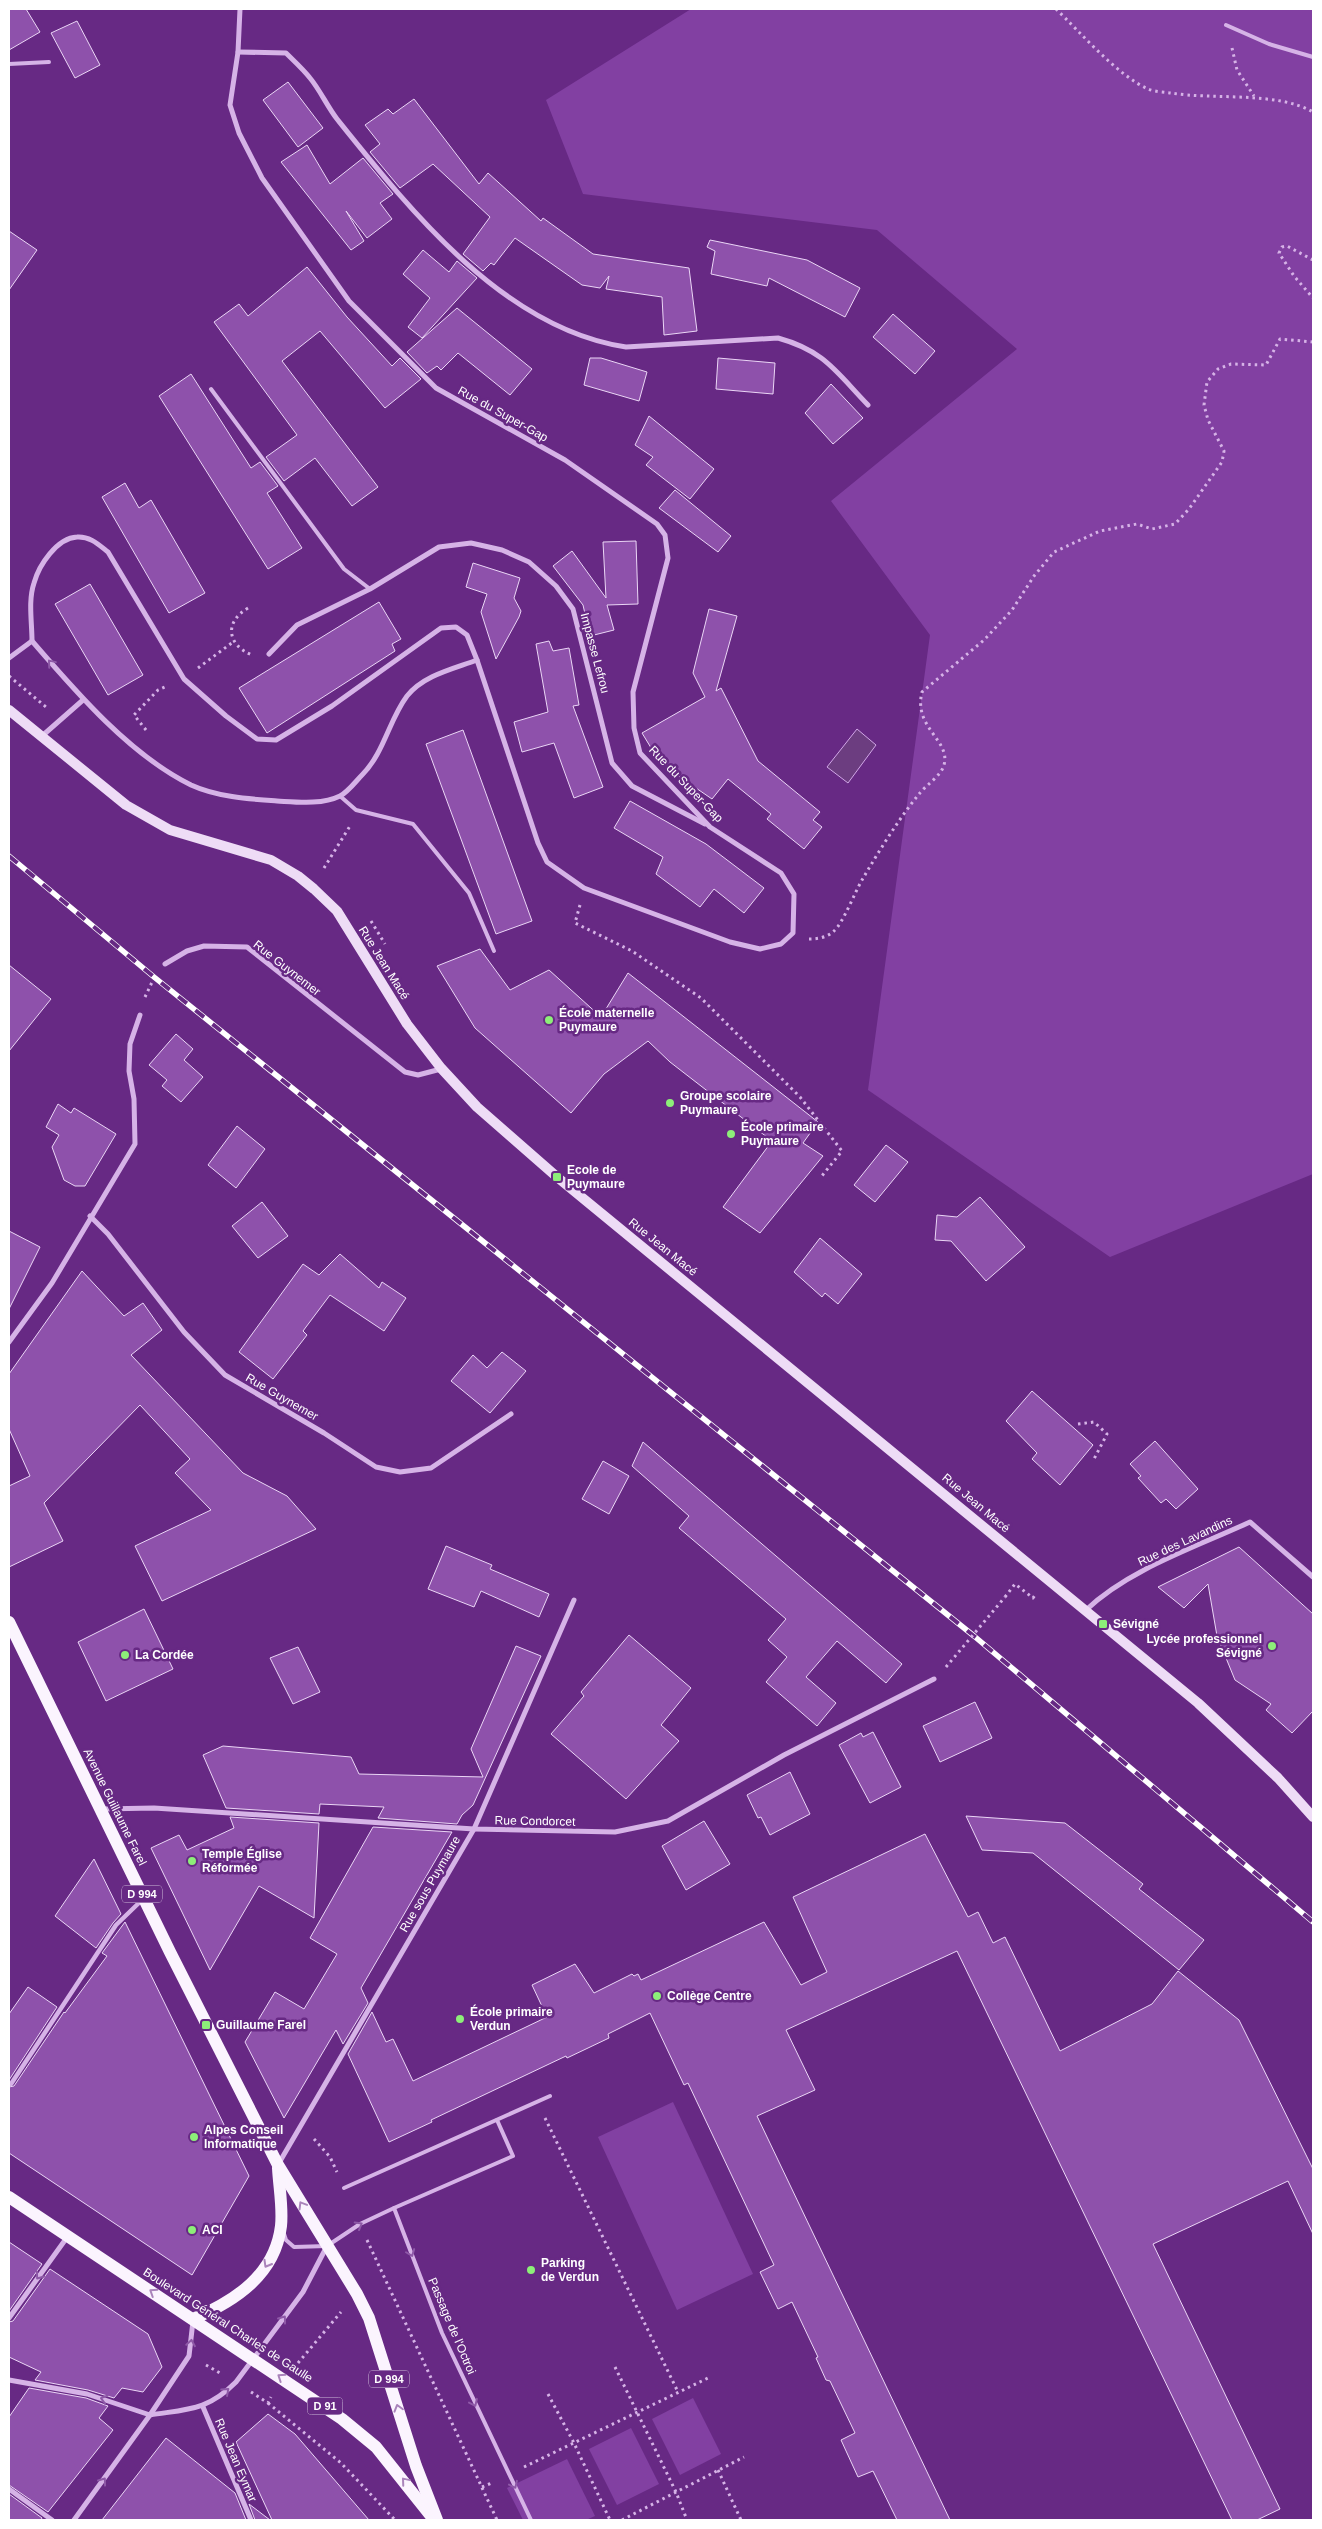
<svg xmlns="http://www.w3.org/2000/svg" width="1322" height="2529" font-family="Helvetica,sans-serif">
	<rect width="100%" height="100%" fill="#672984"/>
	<g fill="#8240a2">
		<polygon points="691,9 1313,9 1313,1174 1110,1257 868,1090 930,635 831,501 1017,349 877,230 583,194 546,100"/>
		<polygon points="673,2102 753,2274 677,2310 598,2137"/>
		<polygon points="693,2398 721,2454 680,2475 652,2419"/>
		<polygon points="631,2428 659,2484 617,2505 589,2449"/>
		<polygon points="567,2459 595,2516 586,2520 523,2520 507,2488"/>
	</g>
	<polygon fill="#6c3d80" stroke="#d1a7e7" points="857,729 876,745 848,783 827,767"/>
	<g fill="#8e51ab" stroke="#ebd6f6">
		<polygon points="9,9 26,9 40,32 9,50"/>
		<polygon points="77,21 100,65 75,78 51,33"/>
		<polygon points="288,82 323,128 298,147 263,100"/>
		<polygon points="414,99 479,184 488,173 541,221 543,218 593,254 689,268 697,331 664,335 662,297 606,289 609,276 600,288 582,285 515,238 494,265 491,263 483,271 463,254 490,217 433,164 400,188 370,152 380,144 365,125 388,109 393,114"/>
		<polygon points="307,145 330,184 363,158 393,194 380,203 392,219 367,238 346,211 364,241 351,250 281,162"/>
		<polygon points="9,231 37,250 9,290"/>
		<polygon points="710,240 807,260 860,288 845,317 769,278 767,286 711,274 715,251 707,247"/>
		<polygon points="423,250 449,272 457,261 477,278 422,338 408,327 430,298 403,274"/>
		<polygon points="307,267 347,317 392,366 400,358 421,379 385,408 320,331 282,361 378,487 352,506 315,458 284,481 266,457 297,435 214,322 239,304 248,316"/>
		<polygon points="457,308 532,369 510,395 458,353 441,370 437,366 427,373 407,352"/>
		<polygon points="893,314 935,351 915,374 873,337"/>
		<polygon points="590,358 601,358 647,372 639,401 584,385"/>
		<polygon points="718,358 775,363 773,394 716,389"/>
		<polygon points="191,374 251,468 260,462 278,486 267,493 302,548 268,569 159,396"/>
		<polygon points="831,384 863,418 833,444 805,413"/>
		<polygon points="649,416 714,469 690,499 646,465 653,457 635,445"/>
		<polygon points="125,483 139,508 151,500 205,593 169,613 102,497"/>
		<polygon points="675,490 731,536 718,552 659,508"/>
		<polygon points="636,541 638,604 607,605 614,630 590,636 583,605 553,566 572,551 606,598 603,542"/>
		<polygon points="473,563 520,578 514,598 521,611 519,617 496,659 481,612 487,594 466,587"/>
		<polygon points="90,584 143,675 108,695 55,604"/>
		<polygon points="379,602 401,639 392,644 395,651 267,733 239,688"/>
		<polygon points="709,609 737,616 716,691 721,688 758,761 820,812 813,820 822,827 804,849 767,819 771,814 728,779 712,799 674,773 656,756 642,733 705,697 693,673"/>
		<polygon points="549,641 553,651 569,648 579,705 573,706 603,787 574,798 554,743 522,752 514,722 548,712 536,644"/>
		<polygon points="463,730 532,921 496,934 426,744"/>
		<polygon points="630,801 706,844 764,888 744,913 714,889 700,907 656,874 663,857 614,828"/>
		<polygon points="480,949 510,990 549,970 601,1017 628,973 818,1122 803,1143 823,1156 760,1233 723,1207 772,1141 670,1062 648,1041 604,1074 571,1113 475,1028 437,966"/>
		<polygon points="9,965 51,999 9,1051"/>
		<polygon points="176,1034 193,1049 184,1060 203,1077 181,1102 162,1086 167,1080 149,1065"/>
		<polygon points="58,1104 71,1113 74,1108 116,1134 85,1186 75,1186 64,1180 52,1147 59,1135 46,1127"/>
		<polygon points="237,1126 265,1149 236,1188 208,1165"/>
		<polygon points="886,1145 908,1162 875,1202 854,1185"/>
		<polygon points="980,1197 1025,1247 986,1281 951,1241 935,1240 937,1215 957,1217"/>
		<polygon points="262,1202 288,1236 258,1258 232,1226"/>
		<polygon points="9,1231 40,1247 9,1309"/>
		<polygon points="820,1238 862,1274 838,1304 825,1293 822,1297 794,1272"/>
		<polygon points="340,1254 379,1288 382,1282 406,1298 384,1331 330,1295 303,1331 307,1335 273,1379 239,1352 303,1264 319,1275"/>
		<polygon points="82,1271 124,1316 143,1303 162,1330 131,1355 243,1473 287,1496 316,1529 162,1601 135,1546 211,1510 175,1473 190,1459 140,1405 44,1503 63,1541 9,1567 9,1486 30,1476 9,1429 9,1374"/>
		<polygon points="502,1352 526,1371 490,1413 451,1381 473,1355 487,1368"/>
		<polygon points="1032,1391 1093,1445 1060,1485 1032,1459 1037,1453 1006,1421"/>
		<polygon points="1155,1441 1198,1489 1176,1509 1166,1499 1161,1503 1138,1478 1141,1476 1130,1464"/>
		<polygon points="643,1442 902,1664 886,1683 837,1641 806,1677 836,1703 817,1726 766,1682 787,1657 768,1640 786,1619 679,1528 689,1516 632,1466"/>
		<polygon points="603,1461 629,1476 609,1514 582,1499"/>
		<polygon points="446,1546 492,1565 490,1569 549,1594 539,1617 481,1591 474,1607 428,1589"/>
		<polygon points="1239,1547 1313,1614 1313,1711 1292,1733 1266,1710 1271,1704 1235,1680 1217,1636 1208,1584 1184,1608 1158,1587"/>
		<polygon points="144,1609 173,1669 106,1701 78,1642"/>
		<polygon points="629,1635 691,1688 661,1725 679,1741 626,1799 551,1734 584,1696 581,1692"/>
		<polygon points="516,1646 541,1656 473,1805 462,1815 457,1824 378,1818 384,1807 320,1804 319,1814 226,1808 203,1755 223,1746 351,1757 359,1774 483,1777 471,1749"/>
		<polygon points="298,1647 320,1692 293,1704 270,1658"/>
		<polygon points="975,1702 992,1738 940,1762 923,1726"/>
		<polygon points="873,1732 901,1787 870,1803 839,1745 861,1733 863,1737"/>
		<polygon points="790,1772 810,1814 770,1835 761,1817 758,1818 747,1795"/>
		<polygon points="966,1816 1065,1823 1143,1884 1139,1889 1204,1940 1179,1970 1033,1853 982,1850"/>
		<polygon points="230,1817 319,1823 314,1918 259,1886 210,1970 151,1848 179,1835 187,1850 234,1828"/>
		<polygon points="704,1821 730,1864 686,1890 662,1846"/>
		<polygon points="373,1827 452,1832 361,1988 368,2003 343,2044 336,2030 284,2118 245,2042 275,1992 304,2009 337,1954 310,1938"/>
		<polygon points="925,1834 968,1917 978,1912 993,1943 1005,1937 1060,2051 1152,2004 1178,1971 1239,2020 1313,2169 1313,2234 1288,2181 1153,2244 1280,2509 1257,2520 1232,2520 957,1951 786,2030 815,2090 757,2116 950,2520 897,2520 873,2471 858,2477 841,2440 855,2433 830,2381 826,2380 816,2358 818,2357 792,2302 778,2309 760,2272 774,2265 688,2083 684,2085 650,2013 608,2034 609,2038 567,2058 566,2056 431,2120 432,2122 389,2142 348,2054 372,2012 386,2042 393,2039 413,2081 547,2017 532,1985 575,1964 594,1993 632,1974 634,1976 638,1974 641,1980 764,1922 801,1985 827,1972 793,1897"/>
		<polygon points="94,1859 121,1914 113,1923 96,1948 55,1916"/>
		<polygon points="125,1922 249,2176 192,2275 9,2153 9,2087 14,2086 64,2012 65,2013 107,1956 102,1953"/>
		<polygon points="28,1987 57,2007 9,2080 9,2014"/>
		<polygon points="9,2242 42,2264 9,2311"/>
		<polygon points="50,2269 148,2334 162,2367 143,2392 122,2388 114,2398 88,2390 35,2380 41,2372 9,2357 9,2322 13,2321"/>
		<polygon points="29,2388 86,2398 108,2406 99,2418 113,2430 48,2512 9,2485 9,2417"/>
		<polygon points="268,2414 295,2434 369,2520 272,2520 236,2442"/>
		<polygon points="166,2438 235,2493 246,2520 102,2520"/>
		<polygon points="9,2494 42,2518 41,2520 9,2520"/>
		<polygon points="249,2504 270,2520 255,2520"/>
	</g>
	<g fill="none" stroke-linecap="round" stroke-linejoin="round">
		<g stroke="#d6b3e7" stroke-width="3" stroke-dasharray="2.5 4" stroke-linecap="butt">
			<path d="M1056,9c25,24 61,66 92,80 7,3 16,3 23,4 41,7 106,-2 142,19"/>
			<polyline points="1232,48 1237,70 1254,96"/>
			<polyline points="1313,260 1287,246 1282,247 1279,253 1294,276 1313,298"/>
			<path d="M248,608c-24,14 -21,37 4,47"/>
			<polyline points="198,668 233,642"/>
			<polyline points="9,676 46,707"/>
			<polyline points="146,730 134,715 158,690 167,686"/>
			<polyline points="324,868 350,826"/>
			<polyline points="580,905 575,923 632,951 701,998 800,1097 842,1151 821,1177"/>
			<polyline points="371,921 385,944"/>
			<path d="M809,939c9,0 19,-2 25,-8 9,-8 21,-39 28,-51 17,-29 36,-60 57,-86 7,-9 22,-18 25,-29 7,-25 -31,-37 -22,-73l62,-52 28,-30 22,-34 20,-24 46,-21 37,-7 15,5 23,-5 14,-15 33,-47 2,-11 -16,-31 -4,-15 3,-23 11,-13 13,-5 35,1 14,-26 33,3"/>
			<polyline points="145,997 154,978"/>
			<polyline points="1078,1424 1094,1422 1107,1434 1094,1459"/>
			<polyline points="1005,1597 1015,1584 1033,1598 1035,1595"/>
			<polyline points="545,2118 678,2392"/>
			<polyline points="314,2139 330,2157 337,2172"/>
			<polyline points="367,2240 497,2520"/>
			<polyline points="298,2363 341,2312"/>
			<polyline points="206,2365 220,2373"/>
			<polyline points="615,2367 676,2492 687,2520"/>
			<polyline points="251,2392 268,2403 271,2397"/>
			<polyline points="548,2394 574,2443 610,2520"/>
			<polyline points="268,2403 341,2463 395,2520"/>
			<polyline points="524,2467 708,2378"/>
			<polyline points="718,2470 741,2520"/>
			<polyline points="482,2487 494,2482"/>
			<polyline points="622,2520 744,2457"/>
		</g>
		<g stroke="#d6b3e7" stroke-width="4">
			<polyline points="1226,25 1269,44 1313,57"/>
			<polyline points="9,64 49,62"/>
			<polyline points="211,389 344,569 370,589"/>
			<polyline points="340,796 356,810 413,824 469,893 494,951"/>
			<polyline points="344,2188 550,2096"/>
			<polyline points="394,2208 442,2333 531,2520"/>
			<polyline points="284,2234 286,2240 294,2247 327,2246 360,2224 394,2208 513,2156 497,2120"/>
		</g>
		<polyline stroke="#d6b3e7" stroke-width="4.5" points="11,2084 116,1925 143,1899"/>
		<g stroke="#d6b3e7" stroke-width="5">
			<path d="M238,52l48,1c8,8 17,16 24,25 10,12 17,28 27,41 73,91 167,210 289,228l152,-9c47,13 58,34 90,67"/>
			<path d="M32,641c0,-19 -4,-40 2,-58 5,-18 23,-45 43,-46 13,-1 22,8 31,15l76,127 42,37 31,23 19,1 56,-34 109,-78 15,-1 11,8 10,25"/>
			<polyline points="269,654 297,625 370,589 439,547 471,543 502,550 529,562 556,586 573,609 612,763 632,786 705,824"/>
			<path d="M9,658l23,-17c44,51 98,114 159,144 26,12 58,14 86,16 19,1 45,4 63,-5 8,-4 16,-15 22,-21 22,-22 27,-55 45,-79 17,-21 46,-27 70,-36l61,183 9,19 37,26 146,54 30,7 21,-5 12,-11 1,-39 -13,-21 -71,-46 -70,-74 -6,-25 -1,-36 35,-134 -3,-23 -8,-11 -92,-64 -129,-72 -87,-87 -87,-123 -23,-45 -9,-28 8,-53 2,-43"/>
			<polyline points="42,736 83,700"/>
			<polyline points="165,964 187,951 204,946 247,947 405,1072 418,1075 441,1069"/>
			<polyline points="90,1216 108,1234 184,1332 225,1375 324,1433 376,1467 400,1472 431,1468 511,1414"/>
			<polyline points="9,1342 52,1283 135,1144 134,1099 129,1071 130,1044 140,1015"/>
			<path d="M1086,1610c43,-41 110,-63 164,-88l63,55"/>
			<polyline points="102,1809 154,1808 474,1829 615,1832 668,1821 784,1755 934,1679"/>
			<polyline points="279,2163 474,1829 574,1600"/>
			<polyline points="9,2318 68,2236"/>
			<polyline points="9,2380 87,2394 150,2415 189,2356 193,2321"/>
			<polyline points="203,2407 251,2520"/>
			<polyline points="9,2489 52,2520"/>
			<path d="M74,2520l76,-105c38,-6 57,-4 86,-33l67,-90 24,-46"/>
		</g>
		<polyline stroke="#eedcf6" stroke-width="10" points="9,710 126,805 170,830 271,860 298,876 314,889 337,911 407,1024 441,1068 477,1107 557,1177 1198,1703 1278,1778 1313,1817"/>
		<g stroke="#fbf4fe" stroke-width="12">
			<polyline points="9,1622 170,1952 278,2165 357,2294 369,2318 416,2466 437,2520"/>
			<polyline points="9,2197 342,2419 376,2447 431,2516"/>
			<path d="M193,2319c42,-18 82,-44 88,-93 2,-19 -2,-39 -3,-58"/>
		</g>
		<defs>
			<polyline id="rail" points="9,856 154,977 974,1636 1313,1922"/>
		</defs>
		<use href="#rail" stroke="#fff" stroke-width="5.5"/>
		<use href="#rail" stroke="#672984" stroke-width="4" stroke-dasharray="11" stroke-linecap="butt"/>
		<polyline stroke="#d6b3e7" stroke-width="3" stroke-dasharray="2.5 4" stroke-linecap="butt" points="946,1667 1005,1597"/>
	</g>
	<defs><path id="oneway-chevron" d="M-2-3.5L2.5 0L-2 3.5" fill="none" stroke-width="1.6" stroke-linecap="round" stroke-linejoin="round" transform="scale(1.25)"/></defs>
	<g stroke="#8e59a7">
		<use href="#oneway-chevron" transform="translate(51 663) rotate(-130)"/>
		<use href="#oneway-chevron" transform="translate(359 2225) rotate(-30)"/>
		<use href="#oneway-chevron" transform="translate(411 2253) rotate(69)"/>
		<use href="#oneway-chevron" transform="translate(39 2276) rotate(126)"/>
		<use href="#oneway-chevron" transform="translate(283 2319) rotate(-54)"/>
		<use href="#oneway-chevron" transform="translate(191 2343) rotate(-81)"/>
		<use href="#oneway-chevron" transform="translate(226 2391) rotate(-42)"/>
		<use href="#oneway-chevron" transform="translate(104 2399) rotate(-163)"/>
		<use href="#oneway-chevron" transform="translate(474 2403) rotate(65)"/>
		<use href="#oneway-chevron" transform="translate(103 2481) rotate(-54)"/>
		<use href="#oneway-chevron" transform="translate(514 2485) rotate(65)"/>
	</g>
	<g stroke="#aa84bb">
		<use href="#oneway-chevron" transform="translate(302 2205) rotate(-121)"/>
		<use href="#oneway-chevron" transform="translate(267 2264) rotate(120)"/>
		<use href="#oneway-chevron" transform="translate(153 2292) rotate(-147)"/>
		<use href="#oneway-chevron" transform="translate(281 2377) rotate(-146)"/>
		<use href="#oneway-chevron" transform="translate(398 2408) rotate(-106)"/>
		<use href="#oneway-chevron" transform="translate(405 2481) rotate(-130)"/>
	</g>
	<g fill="#8dee79" stroke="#672984" stroke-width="2">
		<circle cx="549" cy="1020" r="5"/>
		<circle cx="670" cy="1103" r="5"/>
		<circle cx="731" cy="1134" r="5"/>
		<rect x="552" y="1172" width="10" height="10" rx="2.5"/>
		<rect x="1098" y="1619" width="10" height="10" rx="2.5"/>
		<circle cx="1272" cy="1646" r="5"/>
		<circle cx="125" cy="1655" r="5"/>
		<circle cx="192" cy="1861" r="5"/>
		<circle cx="657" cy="1996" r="5"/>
		<circle cx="460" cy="2019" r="5"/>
		<rect x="201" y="2020" width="10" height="10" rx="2.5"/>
		<circle cx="194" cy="2137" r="5"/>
		<circle cx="192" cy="2230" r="5"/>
		<circle cx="531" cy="2270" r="5"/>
	</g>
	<g text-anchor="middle" stroke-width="5" stroke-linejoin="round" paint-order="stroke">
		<g fill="#672984" stroke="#d1bfda" stroke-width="1">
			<rect x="122" y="1885.5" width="40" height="17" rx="4"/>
			<rect x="369" y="2370.5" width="40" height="17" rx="4"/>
			<rect x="307.5" y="2397.5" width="35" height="17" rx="4"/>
		</g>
		<g font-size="11" font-weight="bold" fill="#fff">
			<text x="142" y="1898">D 994</text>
			<text x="389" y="2383">D 994</text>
			<text x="325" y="2410">D 91</text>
		</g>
		<g font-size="12" fill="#fff" stroke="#672984">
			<text transform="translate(503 414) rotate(29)" y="4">Rue du Super-Gap</text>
			<text transform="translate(595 653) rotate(75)" y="4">Impasse Lefrou</text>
			<text transform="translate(686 784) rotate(46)" y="4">Rue du Super-Gap</text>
			<text transform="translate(384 963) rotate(58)" y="4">Rue Jean Macé</text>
			<text transform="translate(287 968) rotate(38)" y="4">Rue Guynemer</text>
			<text transform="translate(663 1247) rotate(39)" y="4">Rue Jean Macé</text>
			<text transform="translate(282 1397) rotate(30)" y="4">Rue Guynemer</text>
			<text transform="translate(976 1503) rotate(40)" y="4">Rue Jean Macé</text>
			<text transform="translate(1185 1541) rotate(-25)" y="4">Rue des Lavandins</text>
			<text transform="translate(115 1807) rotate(64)" y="4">Avenue Guillaume Farel</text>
			<text transform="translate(535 1821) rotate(1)" y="4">Rue Condorcet</text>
			<text transform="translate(430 1884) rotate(-60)" y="4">Rue sous Puymaure</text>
			<text transform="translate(228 2325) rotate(33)" y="4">Boulevard Général Charles de Gaulle</text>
			<text transform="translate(452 2326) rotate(67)" y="4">Passage de l'Octroi</text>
			<text transform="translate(236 2460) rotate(67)" y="4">Rue Jean Eymar</text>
		</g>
		<g font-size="12" font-weight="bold" fill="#fff" stroke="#672984" text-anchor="start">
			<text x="559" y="1017">École maternelle<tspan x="559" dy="14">Puymaure</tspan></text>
			<text x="680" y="1100">Groupe scolaire<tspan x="680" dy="14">Puymaure</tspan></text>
			<text x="741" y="1131">École primaire<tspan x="741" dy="14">Puymaure</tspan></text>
			<text x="567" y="1174">Ecole de<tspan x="567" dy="14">Puymaure</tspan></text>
			<text x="1113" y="1628">Sévigné</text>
			<text x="1262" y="1643" text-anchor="end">Lycée professionnel<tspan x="1262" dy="14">Sévigné</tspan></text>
			<text x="135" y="1659">La Cordée</text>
			<text x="202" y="1858">Temple Église<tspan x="202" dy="14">Réformée</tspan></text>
			<text x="667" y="2000">Collège Centre</text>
			<text x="470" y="2016">École primaire<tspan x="470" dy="14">Verdun</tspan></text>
			<text x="216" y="2029">Guillaume Farel</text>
			<text x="204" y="2134">Alpes Conseil<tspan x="204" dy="14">Informatique</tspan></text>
			<text x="202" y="2234">ACI</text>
			<text x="541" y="2267">Parking<tspan x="541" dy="14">de Verdun</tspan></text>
		</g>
	</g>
	<rect width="1322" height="2529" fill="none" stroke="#ffffff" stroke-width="20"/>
</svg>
